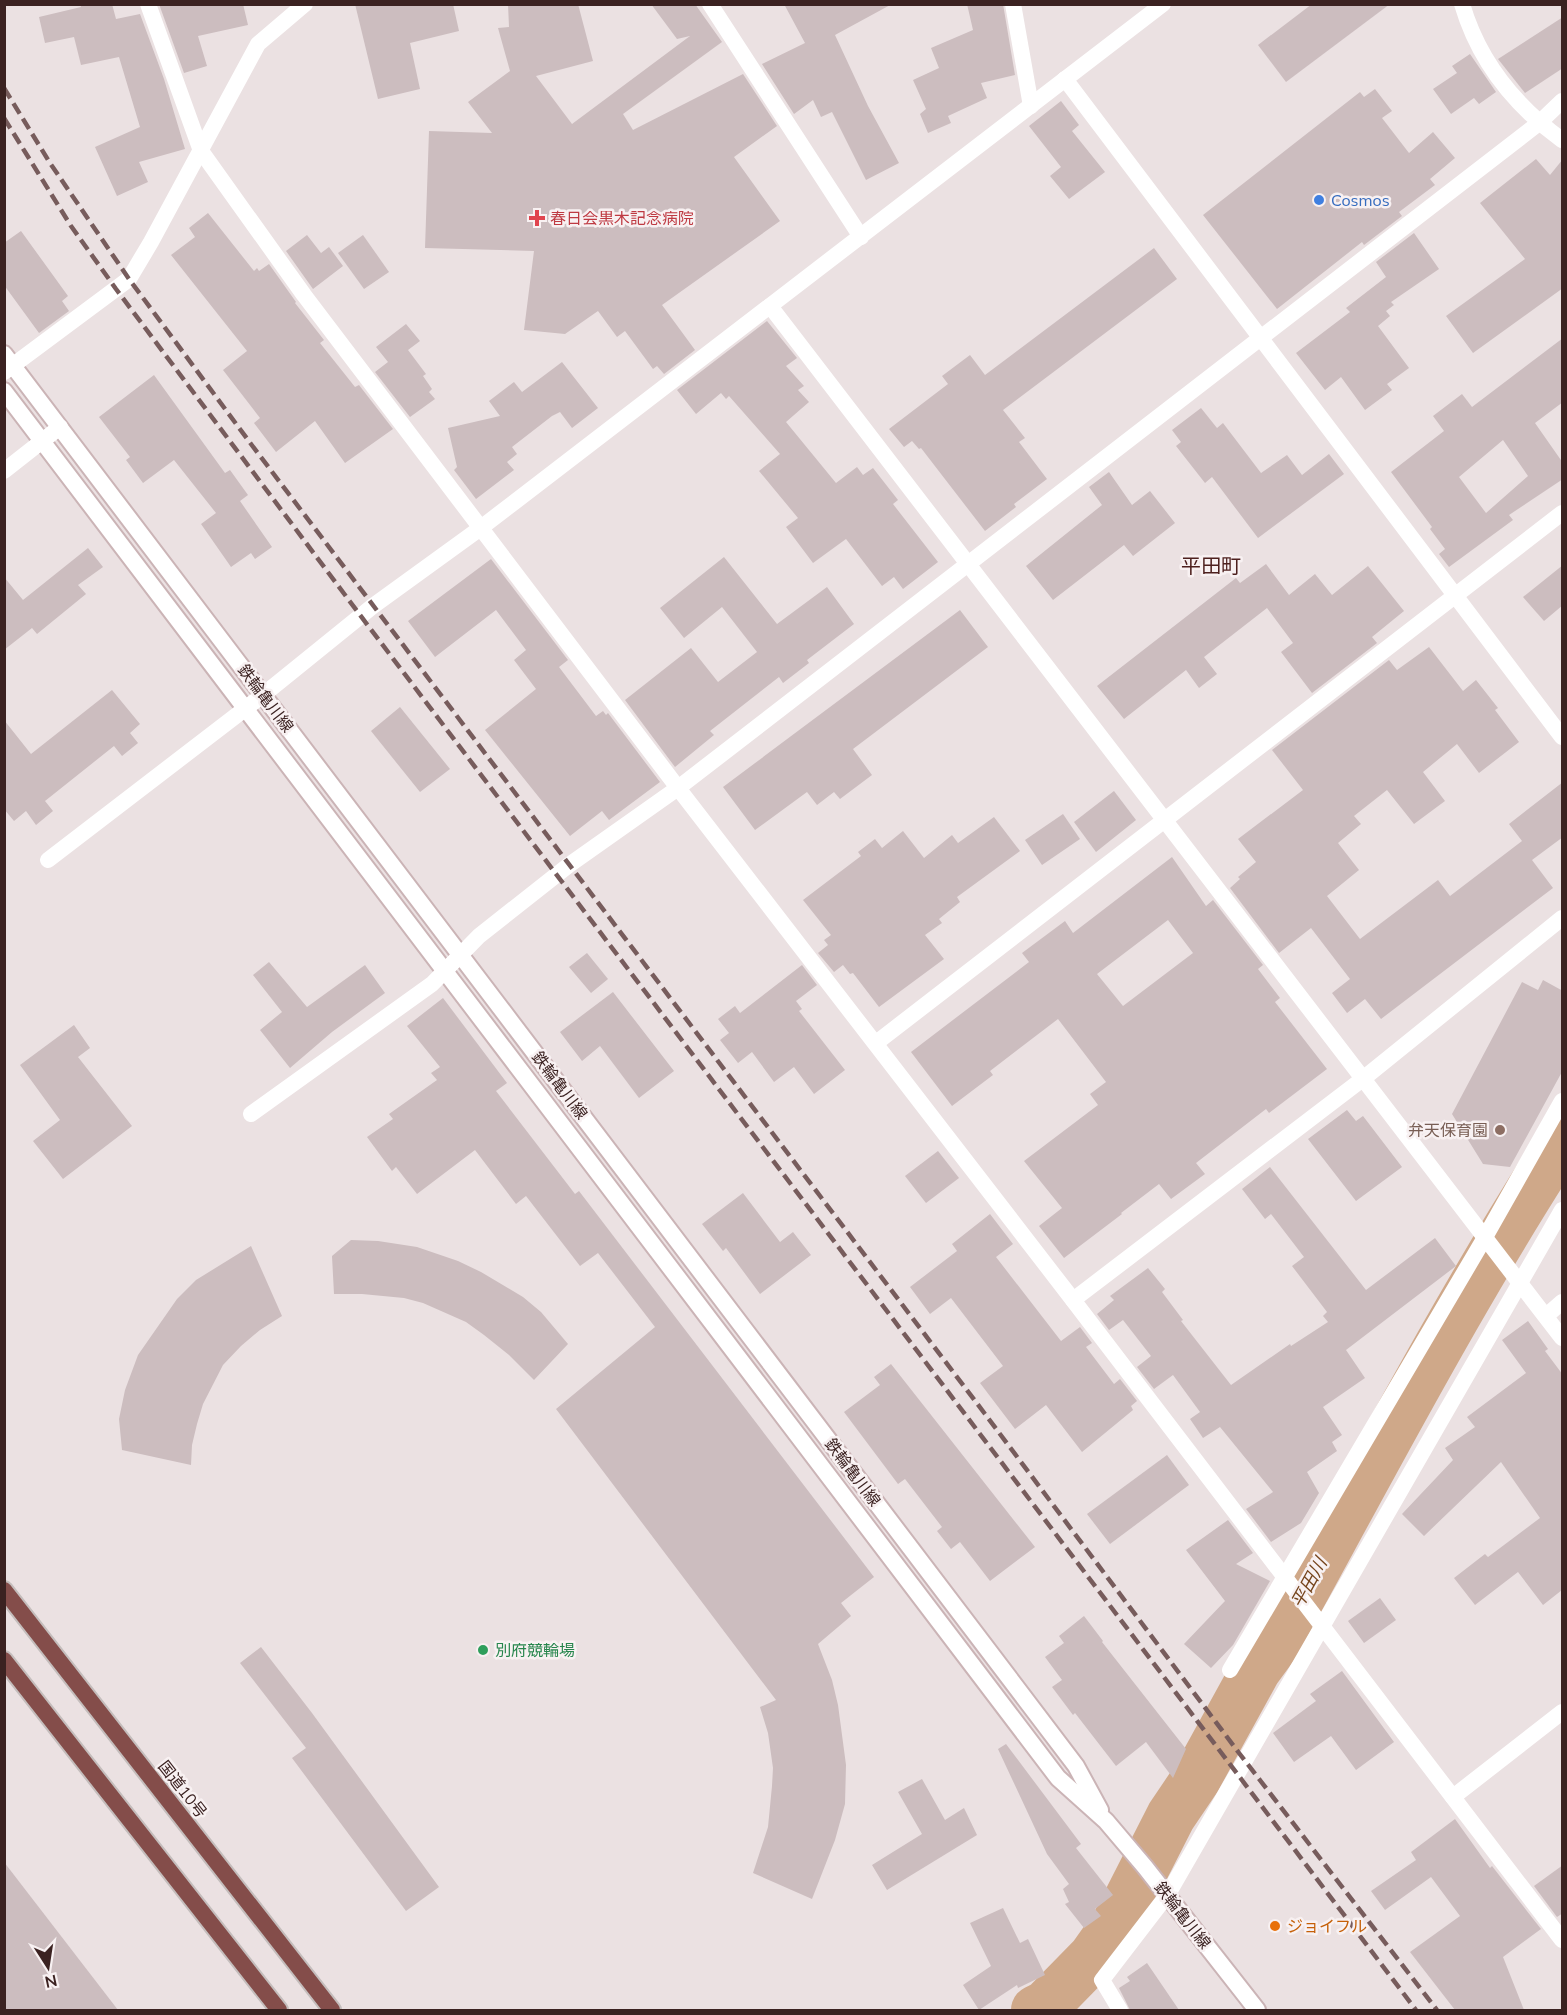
<svg xmlns="http://www.w3.org/2000/svg" width="1567" height="2015" font-family="Mulish,'Noto Sans JP',sans-serif">
	<rect width="100%" height="100%" fill="#ebe1e2"/>
	<g fill="none" stroke-linecap="round" stroke-linejoin="round">
		<path stroke="#cfa889" stroke-width="50" d="M1036,2010l10,-5 47,-48 22,-31 56,-110 25,-37 60,-109 19,-26c93,-169 182,-341 287,-503"/>
	</g>
	<g fill="#ccbdbf" fill-rule="evenodd">
		<polygon points="80,4 112,4 116,19 140,14 164,79 185,149 139,162 148,182 117,196 95,147 140,127 119,57 81,65 74,37 45,43 39,17 81,7"/>
		<polygon points="159,4 243,4 248,25 198,36 207,66 184,73"/>
		<polygon points="355,4 453,4 459,31 410,43 420,89 378,99"/>
		<polygon points="508,4 578,4 593,61 536,76 572,124 690,36 677,39 651,4 695,4 722,42 623,114 633,130 743,74 777,126 734,157 780,221 662,305 695,350 664,374 657,366 653,369 625,331 617,337 598,311 565,334 524,330 534,251 425,248 429,131 492,133 468,102 510,71 498,28 509,27"/>
		<polygon points="784,4 892,4 835,35 868,106 899,163 866,180 832,112 821,117 813,100 794,114 762,64 805,43"/>
		<polygon points="967,4 1003,4 1015,75 981,83 987,98 948,116 951,123 928,133 920,114 926,109 913,80 939,68 931,48 973,30"/>
		<polygon points="1312,4 1390,4 1286,82 1258,45"/>
		<polygon points="1563,17 1563,68 1525,93 1498,59"/>
		<polygon points="1470,54 1496,92 1479,104 1474,98 1451,114 1433,89 1457,73 1452,66"/>
		<polygon points="1375,89 1392,111 1382,118 1409,153 1433,132 1455,158 1430,179 1435,185 1399,212 1402,216 1364,245 1362,242 1277,309 1203,215 1360,92 1364,97"/>
		<polygon points="1061,101 1079,125 1072,131 1105,172 1069,199 1050,176 1061,167 1029,126"/>
		<polygon points="1536,159 1550,175 1563,159 1563,288 1473,353 1446,316 1525,259 1480,203"/>
		<polygon points="208,213 254,271 257,268 259,271 269,264 296,302 295,303 324,340 320,343 355,387 359,385 393,429 345,463 315,421 276,452 254,423 260,418 223,370 247,351 171,255 195,237 189,228"/>
		<polygon points="21,231 68,296 62,301 69,311 39,333 4,285 4,243"/>
		<polygon points="1414,233 1439,269 1391,302 1394,305 1386,311 1390,316 1378,326 1409,368 1387,384 1392,390 1365,410 1341,377 1325,390 1296,353 1350,312 1346,308 1386,277 1376,262"/>
		<polygon points="307,235 321,253 329,247 343,266 313,289 286,251"/>
		<polygon points="363,235 389,272 364,289 338,253"/>
		<polygon points="1154,248 1177,279 1003,410 1025,438 1019,442 1047,479 1014,504 1016,507 985,531 921,448 919,449 912,441 904,447 889,429 948,384 942,376 970,355 985,375"/>
		<polygon points="767,321 797,358 786,366 804,386 798,390 809,402 786,422 836,483 857,467 863,475 873,468 898,500 893,504 938,562 903,589 894,577 882,586 846,539 813,563 786,527 798,518 759,471 780,454 729,396 726,399 721,393 696,414 677,390"/>
		<polygon points="406,324 420,341 408,350 426,374 423,376 432,389 429,392 435,399 410,417 375,372 388,362 376,347"/>
		<path d="M1563,338v64l-28,21 28,40v16l-54,36 4,5 -64,47 -10,-13 6,-5 -15,-20 2,-2 -41,-55 53,-41 -11,-15 29,-22 10,13zM1503,440l25,36 -42,37 -27,-36z"/>
		<polygon points="562,362 598,408 572,428 560,412 552,416 512,447 517,454 507,462 514,470 476,499 454,470 457,467 448,428 500,416 489,401 514,382 522,392"/>
		<polygon points="154,375 225,473 230,470 248,495 240,501 272,547 255,559 251,553 231,567 201,524 216,513 174,460 143,483 126,460 130,457 99,417"/>
		<polygon points="1201,408 1217,428 1223,423 1261,473 1287,455 1302,475 1329,454 1344,474 1258,538 1212,477 1205,483 1176,446 1181,442 1172,430"/>
		<polygon points="1109,472 1132,505 1150,491 1175,523 1133,556 1124,545 1053,600 1026,566 1102,505 1089,487"/>
		<polygon points="88,548 103,567 78,585 86,594 37,634 32,628 4,650 4,577 23,600"/>
		<polygon points="724,557 777,624 827,587 854,624 807,660 809,663 783,683 779,677 710,731 714,735 675,767 625,700 691,648 718,682 757,652 722,607 684,638 660,608"/>
		<polygon points="491,559 568,660 559,667 596,716 603,711 606,715 608,713 660,782 609,820 602,811 570,836 485,730 536,689 514,660 526,650 496,610 435,657 408,621"/>
		<polygon points="1266,564 1289,595 1315,574 1332,595 1368,566 1404,611 1372,637 1377,643 1312,693 1281,652 1293,643 1267,608 1204,657 1217,674 1199,688 1186,670 1124,719 1097,686 1236,578 1240,583"/>
		<polygon points="1563,565 1563,605 1544,621 1523,597"/>
		<polygon points="960,610 988,647 853,749 872,775 840,799 834,792 817,805 807,792 755,830 723,787"/>
		<polygon points="1429,647 1463,691 1476,680 1498,708 1495,710 1519,742 1479,773 1457,744 1423,772 1445,801 1414,824 1387,790 1354,816 1361,824 1338,843 1359,870 1327,896 1360,939 1438,880 1450,896 1522,841 1509,824 1563,782 1563,837 1532,860 1553,888 1381,1019 1365,999 1347,1013 1332,993 1350,979 1311,928 1279,953 1230,888 1240,879 1238,877 1256,862 1238,839 1303,790 1272,750 1389,660 1397,670"/>
		<polygon points="112,690 140,724 130,733 138,743 122,756 114,746 45,801 53,811 36,825 26,811 14,821 4,809 4,720 31,754"/>
		<polygon points="400,707 450,769 420,792 371,731"/>
		<polygon points="1114,791 1136,820 1096,852 1074,822"/>
		<polygon points="1063,814 1080,839 1042,865 1025,840"/>
		<polygon points="994,817 1020,851 957,897 960,902 939,919 942,923 925,935 944,959 879,1007 853,973 850,974 843,965 834,972 818,953 828,945 824,940 831,935 803,900 861,856 858,852 875,839 882,848 903,831 924,858 952,835 958,843"/>
		<path d="M1172,857l34,49 7,-6 50,65 -5,4 22,29 -5,4 52,67 -58,44 -3,-4 -70,54 9,11 -34,25 -12,-15 -38,29 1,1 -58,44 -25,-32 23,-18 -38,-47 74,-56 -8,-11 16,-12 -48,-63 -68,52 3,4 -41,31 -41,-54 118,-90 -7,-9 43,-32 8,12zM1168,920l25,33 -70,53 -26,-32z"/>
		<polygon points="587,953 608,979 591,993 569,967"/>
		<polygon points="269,962 307,1007 365,965 385,993 332,1032 290,1068 260,1030 282,1012 253,975"/>
		<polygon points="802,965 817,985 796,1001 802,1009 799,1011 845,1070 814,1094 794,1067 774,1082 752,1052 738,1063 720,1040 729,1033 718,1019 735,1006 740,1013"/>
		<polygon points="1543,980 1563,991 1563,1070 1510,1167 1483,1164 1452,1114 1522,982 1538,990"/>
		<polygon points="613,992 674,1071 639,1098 600,1046 582,1061 560,1032"/>
		<polygon points="443,998 507,1083 496,1091 575,1194 579,1191 874,1577 841,1603 851,1616 818,1644 832,1680 838,1705 846,1765 845,1804 835,1840 812,1899 753,1873 768,1827 772,1786 773,1768 768,1733 760,1707 776,1700 556,1409 655,1327 598,1253 580,1266 526,1196 516,1204 475,1150 417,1194 396,1167 392,1171 367,1137 393,1119 389,1114 437,1080 431,1073 440,1067 407,1026"/>
		<polygon points="74,1025 90,1048 78,1057 132,1126 63,1179 33,1141 60,1120 20,1065"/>
		<polygon points="1347,1110 1356,1121 1363,1116 1402,1167 1356,1201 1308,1139"/>
		<polygon points="938,1151 959,1178 926,1203 905,1176"/>
		<polygon points="1270,1167 1366,1290 1435,1238 1456,1266 1346,1350 1365,1378 1323,1407 1342,1435 1332,1442 1337,1451 1307,1472 1319,1493 1301,1523 1271,1542 1246,1509 1273,1492 1220,1427 1203,1438 1190,1419 1200,1412 1173,1375 1154,1389 1137,1367 1151,1356 1123,1320 1109,1330 1097,1314 1114,1300 1110,1296 1148,1268 1165,1289 1162,1292 1183,1320 1181,1321 1231,1385 1290,1344 1291,1346 1328,1322 1323,1316 1327,1312 1292,1266 1304,1257 1271,1214 1265,1219 1242,1189"/>
		<polygon points="743,1193 780,1242 793,1232 811,1255 760,1294 726,1248 723,1251 702,1224"/>
		<polygon points="990,1214 1013,1244 996,1257 1061,1341 1080,1327 1092,1343 1086,1347 1114,1384 1120,1379 1137,1401 1131,1406 1133,1410 1082,1452 1046,1405 1015,1429 980,1383 1003,1366 951,1298 930,1314 910,1287 957,1251 952,1244"/>
		<polygon points="351,1240 378,1241 417,1247 458,1261 481,1272 523,1297 541,1312 568,1344 534,1380 509,1355 484,1335 466,1322 423,1303 404,1298 362,1294 334,1294 332,1256"/>
		<polygon points="251,1246 282,1316 260,1330 241,1346 223,1365 203,1404 197,1424 192,1445 191,1465 122,1450 119,1419 125,1390 138,1355 177,1299 196,1280"/>
		<polygon points="1528,1321 1548,1349 1545,1351 1563,1375 1562,1590 1543,1605 1518,1572 1475,1605 1454,1578 1485,1554 1488,1557 1540,1518 1501,1462 1424,1536 1402,1514 1453,1460 1445,1448 1475,1427 1467,1417 1526,1373 1502,1340"/>
		<polygon points="891,1364 1035,1547 990,1581 960,1542 951,1549 937,1531 942,1527 905,1479 898,1484 844,1412 880,1385 874,1377"/>
		<polygon points="1167,1455 1189,1485 1110,1544 1087,1514"/>
		<polygon points="1228,1520 1253,1553 1236,1564 1270,1581 1233,1645 1211,1668 1184,1644 1225,1601 1186,1550"/>
		<polygon points="1380,1598 1396,1620 1364,1643 1348,1621"/>
		<polygon points="1084,1616 1103,1641 1102,1642 1186,1749 1173,1778 1146,1742 1116,1766 1075,1713 1073,1715 1052,1687 1062,1680 1045,1657 1064,1643 1059,1636"/>
		<polygon points="261,1647 312,1713 439,1887 406,1911 292,1758 306,1748 240,1663"/>
		<polygon points="1342,1671 1394,1742 1356,1770 1331,1736 1294,1762 1273,1733 1316,1701 1310,1694"/>
		<polygon points="1006,1744 1081,1844 1076,1848 1113,1895 1095,1909 1101,1916 1084,1928 1065,1904 1069,1902 1063,1889 1069,1884 1047,1854 998,1749"/>
		<polygon points="922,1779 945,1820 964,1808 977,1835 887,1890 872,1865 922,1834 898,1792"/>
		<polygon points="1455,1819 1490,1868 1492,1866 1541,1929 1503,1957 1524,2010 1455,2010 1410,1952 1460,1916 1431,1877 1385,1910 1371,1891 1416,1860 1411,1852"/>
		<polygon points="4,1862 118,2010 4,2010"/>
		<polygon points="1563,1865 1563,1913 1557,1917 1534,1886"/>
		<polygon points="1003,1908 1020,1943 1028,1939 1045,1975 1018,1988 1017,1985 979,2010 963,1985 991,1966 970,1923"/>
		<polygon points="1147,1963 1179,2010 1130,2010 1119,1988 1130,1981 1127,1977"/>
	</g>
	<g fill="none" stroke-linecap="round" stroke-linejoin="round">
		<defs>
			<g id="secondary">
				<polyline points="4,354 1076,1766 1100,1810"/>
				<polyline points="4,391 1058,1778 1106,1821 1145,1867 1257,2010"/>
			</g>
			<g id="trunk">
				<polyline points="4,1590 332,2010"/>
				<polyline points="4,1660 279,2010"/>
			</g>
		</defs>
		<use href="#secondary" stroke="#cbb4b6" stroke-width="20"/>
		<use href="#trunk" stroke="#c4bdbc" stroke-width="20"/>
		<g stroke="#fff" stroke-width="16">
			<polyline points="148,4 201,151 304,295 678,788 1073,1300 1562,1940"/>
			<polyline points="710,4 861,237"/>
			<polyline points="1013,4 1031,106"/>
			<path d="M1462,4c17,58 52,101 100,136"/>
			<polyline points="1065,79 1562,737"/>
			<polyline points="770,306 1562,1338"/>
			<polyline points="4,372 129,279 151,242 258,44 305,4"/>
			<polyline points="4,471 60,427"/>
			<polyline points="48,860 263,695 373,606 482,527 1163,4"/>
			<polyline points="876,1043 1562,513"/>
			<polyline points="251,1114 432,984 479,936 569,865 678,788 1539,123 1562,101"/>
			<polyline points="1073,1300 1364,1078 1562,918"/>
			<polyline points="1546,1316 1562,1302"/>
			<polyline points="1230,1670 1484,1239 1562,1101"/>
			<polyline points="1453,1797 1562,1712"/>
			<polyline points="1120,2010 1102,1980 1168,1894 1562,1210"/>
		</g>
		<use href="#secondary" stroke="#fff" stroke-width="16"/>
		<use href="#trunk" stroke="#844d4a" stroke-width="16"/>
		<g stroke="#775c5c" stroke-width="4.5" stroke-dasharray="12 6" stroke-linecap="butt">
			<polyline points="4,88 50,163 129,279 251,444 985,1414 1239,1753 1437,2010"/>
			<polyline points="4,118 71,226 116,289 360,615 1416,2010"/>
		</g>
	</g>
	<circle fill="#3f7fe0" stroke="#f8f1f2" stroke-width="2" cx="1319" cy="200" r="6"/>
	<path fill="#e0444e" stroke="#f8f1f2" stroke-width="2" d="M534 209h6v6h6v6h-6v6h-6v-6h-6v-6h6z"/>
	<circle fill="#8d6e63" stroke="#f8f1f2" stroke-width="2" cx="1500" cy="1130" r="6"/>
	<circle fill="#2e9e5b" stroke="#f8f1f2" stroke-width="2" cx="483" cy="1650" r="6"/>
	<circle fill="#e8710a" stroke="#f8f1f2" stroke-width="2" cx="1275" cy="1926" r="6"/>
	<g text-anchor="middle" stroke-width="5" stroke-linejoin="round" paint-order="stroke">
		<g font-size="16" fill="#366cbe" stroke="#f8f1f2" text-anchor="start">
			<text x="1331" y="206">Cosmos</text>
		</g>
		<g font-size="16" fill="#be3a42" stroke="#f8f1f2" text-anchor="start">
			<text x="550" y="224">春日会黒木記念病院</text>
		</g>
		<g font-size="16" fill="#3b2221" stroke="#f8f1f2">
			<text transform="translate(266 698) rotate(53)" y="6">鉄輪亀川線</text>
			<text transform="translate(560 1085) rotate(53)" y="6">鉄輪亀川線</text>
			<text transform="translate(853 1472) rotate(53)" y="6">鉄輪亀川線</text>
			<text transform="translate(183 1789) rotate(52)" y="6">国道10号</text>
			<text transform="translate(1183 1915) rotate(52)" y="6">鉄輪亀川線</text>
		</g>
		<g font-size="16" fill="#785e54" stroke="#f8f1f2" text-anchor="end">
			<text x="1488" y="1136">弁天保育園</text>
		</g>
		<g font-size="16" fill="#27864d" stroke="#f8f1f2" text-anchor="start">
			<text x="495" y="1656">別府競輪場</text>
		</g>
		<g font-size="16" fill="#c56008" stroke="#f8f1f2" text-anchor="start">
			<text x="1287" y="1932">ジョイフル</text>
		</g>
		<g font-size="18" font-style="italic" fill="#76451d" stroke="#f8f1f2">
			<text transform="translate(1309 1583) rotate(-61)" y="6">平田川</text>
		</g>
		<g font-size="20" fill="#4d201e" stroke="#f8f1f2">
			<text x="1211" y="573">平田町</text>
		</g>
	</g>
	<rect width="1567" height="2015" fill="none" stroke="#3b2221" stroke-width="12"/>
	<g transform="translate(48 1967) rotate(168)" stroke="#f8f1f2" stroke-width="4.5" paint-order="stroke">
	<path d="M0-4.5L10 22L0 15L-10 22Z" fill="#3b2221"/>
	<text y="-9" font-size="16" font-weight="bold" text-anchor="middle" fill="#3b2221">N</text>
	</g>
</svg>
